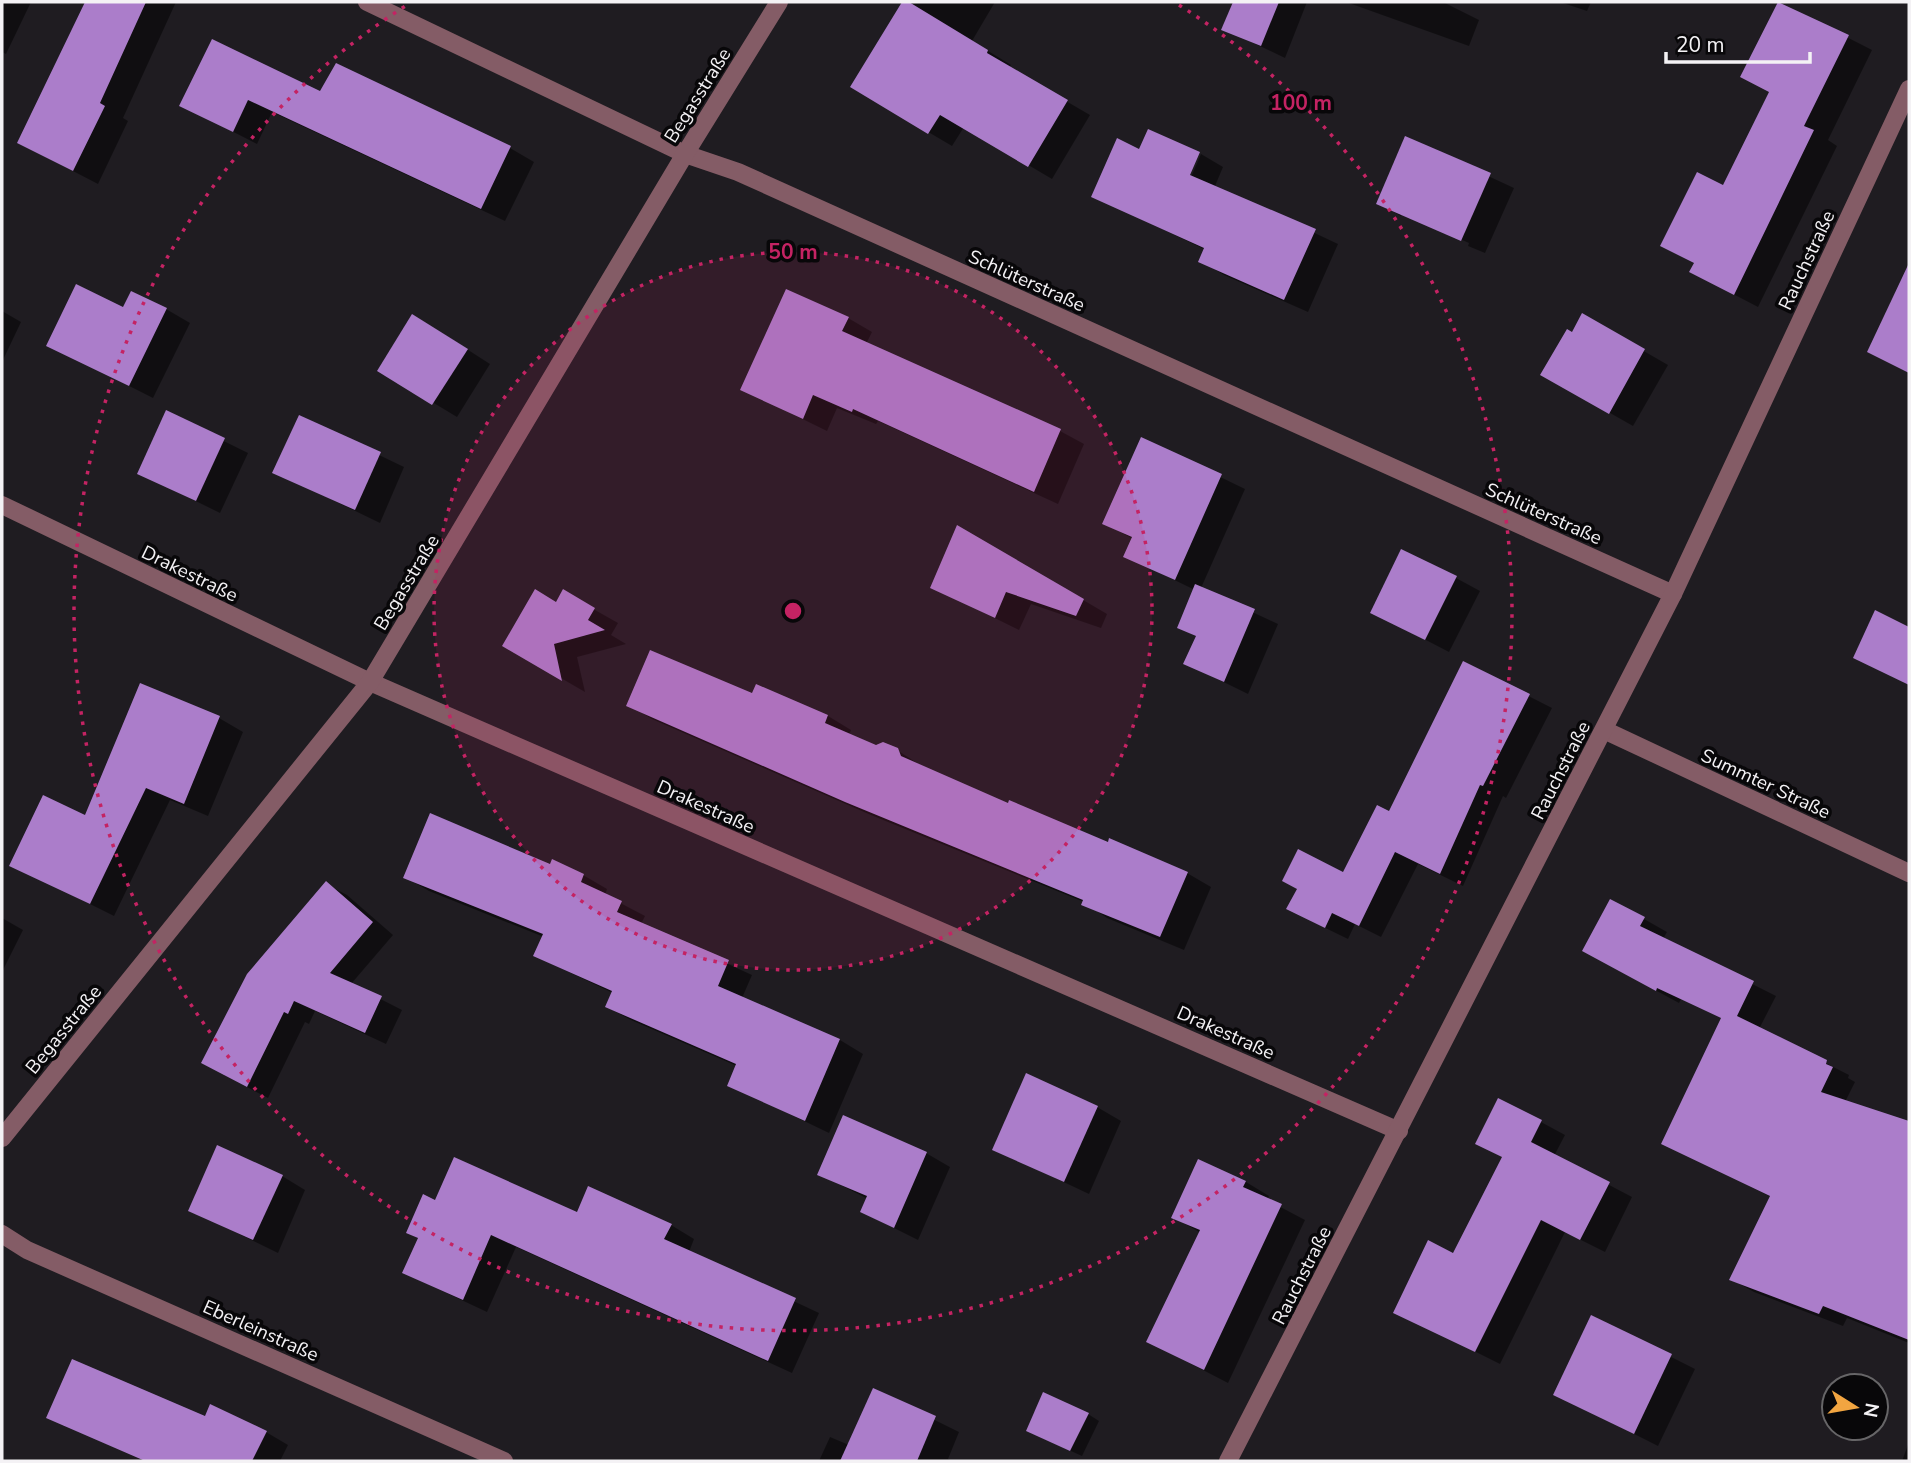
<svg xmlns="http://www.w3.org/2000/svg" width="1911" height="1463" font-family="'Nunito Sans',sans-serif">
	<rect width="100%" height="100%" fill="#1f1c21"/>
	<g fill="#0007">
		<polygon points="2,2 31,2 6,54 2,52"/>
		<polygon points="85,2 176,2 123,118 128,121 98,184 19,143"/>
		<polygon points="904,2 995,2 972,41 1011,65 1009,68 1090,115 1052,179 964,127 952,146 852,87"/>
		<polygon points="1228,2 1307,2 1285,58 1224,29 1234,4"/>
		<polygon points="1346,2 1443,2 1479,20 1469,46"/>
		<polygon points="1560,2 1591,2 1587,11"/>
		<polygon points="1780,3 1872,50 1828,140 1837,146 1758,307 1691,272 1695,264 1662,246 1724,187 1771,92 1743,77"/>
		<polygon points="321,94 510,148 534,162 505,221 272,112 257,144 181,105"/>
		<polygon points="1406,138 1514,188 1485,253 1468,246 1469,243 1401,213 1401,216 1378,203"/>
		<polygon points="1201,154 1223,167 1215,186 1338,244 1308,312 1224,275 1201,261 1206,250 1093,196 1188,184"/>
		<polygon points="124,309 166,309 190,323 153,398 48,345"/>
		<polygon points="2,311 21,322 2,362"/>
		<polygon points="1583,316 1668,365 1633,426 1566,388 1573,334"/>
		<polygon points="848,318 872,332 866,344 1060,431 1084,444 1058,504 878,421 876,424 837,408 827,431 742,389"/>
		<polygon points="437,330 490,364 457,417 379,370"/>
		<polygon points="167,413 248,453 220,513 139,473"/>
		<polygon points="300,417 404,467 380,523 275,472"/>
		<polygon points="1142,439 1245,489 1201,588 1278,624 1248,694 1185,663 1197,637 1179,627 1195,590 1125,556 1133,539 1104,523"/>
		<polygon points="958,527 1107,614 1101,628 1031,604 1019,630 932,587"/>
		<polygon points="1456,578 1480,591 1449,652 1372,612"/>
		<polygon points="563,592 618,623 611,635 626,644 577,657 585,692 504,645 557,604"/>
		<polygon points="1876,613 1909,629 1909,685 1855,657"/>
		<polygon points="1464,663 1552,708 1506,798 1503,796 1463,886 1418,864 1381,937 1355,924 1348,939 1311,921 1390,813"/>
		<polygon points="141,685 219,718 243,732 208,816 170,800 114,916 12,865 86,818"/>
		<polygon points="757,687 828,716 851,730 849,735 876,747 897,750 923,767 1009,805 1187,873 1211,887 1184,950 1107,918 1084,902 871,815 652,719 629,705 753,696"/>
		<polygon points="550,867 583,875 607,889 605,895 645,916 641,924 752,975 742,998 840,1040 863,1054 829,1133 729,1085 737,1066 631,1020 607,1007 613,993 535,956 544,937 429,891 405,877"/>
		<polygon points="326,884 347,895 393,935 351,984 402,1010 386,1044 315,1011 309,1024 305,1022 268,1098 224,1075"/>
		<polygon points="2,918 23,930 2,972"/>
		<polygon points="1644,919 1667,932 1663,939 1776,996 1759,1029 1849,1075 1848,1078 1855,1082 1845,1102 1909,1123 1909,1343 1847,1318 1843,1326 1754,1292 1731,1279 1771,1197 1664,1143 1723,1019 1681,999 1679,1003 1607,964"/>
		<polygon points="1097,1107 1121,1121 1089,1194 994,1149"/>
		<polygon points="1541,1122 1565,1135 1554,1156 1632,1197 1605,1252 1565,1232 1500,1364 1396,1312 1454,1255 1503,1157"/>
		<polygon points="926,1153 950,1167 918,1240 862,1212 868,1199 819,1174"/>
		<polygon points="1199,1161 1246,1182 1269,1196 1267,1200 1305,1220 1228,1383 1149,1342 1201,1233 1173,1217"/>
		<polygon points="282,1176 305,1190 278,1253 190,1210"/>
		<polygon points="436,1202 671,1225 694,1239 689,1252 819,1313 792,1373 516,1247 487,1312 404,1273 419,1239 409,1233"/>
		<polygon points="1592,1317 1695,1369 1658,1446 1555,1394"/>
		<polygon points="874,1390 959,1432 948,1459 952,1461 819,1461 830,1437 849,1445"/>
		<polygon points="1088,1414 1099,1421 1082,1456 1040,1437"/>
		<polygon points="48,1417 205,1418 266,1432 288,1445 280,1461 144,1461"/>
		<polygon points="1909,1442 1909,1461 1902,1461"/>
	</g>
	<g fill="#ab7dca">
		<polygon points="85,2 146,2 100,103 105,106 73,171 17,143"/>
		<polygon points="902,2 909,2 988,50 987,53 1068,100 1028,167 940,115 928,134 850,87"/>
		<polygon points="1233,2 1279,2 1261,46 1221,30"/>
		<polygon points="1778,2 1849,35 1804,126 1814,130 1734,295 1689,272 1694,263 1660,246 1697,172 1723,185 1769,92 1740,77"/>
		<polygon points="212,39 320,91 336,63 511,146 481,209 248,100 233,132 179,106"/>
		<polygon points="1148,129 1200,152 1190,175 1316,229 1284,300 1198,262 1204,248 1091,197 1117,138 1139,149"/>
		<polygon points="1405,136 1491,173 1461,241 1376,204"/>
		<polygon points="1909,263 1909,373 1867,352"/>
		<polygon points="76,284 123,307 131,291 167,308 129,386 46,346"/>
		<polygon points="786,289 849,317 842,331 1061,429 1034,492 853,409 852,412 813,395 803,419 740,390"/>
		<polygon points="1582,313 1645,349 1609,414 1540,375 1567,329 1572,332"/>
		<polygon points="412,314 468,349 432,405 377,371"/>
		<polygon points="166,410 225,438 196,501 137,474"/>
		<polygon points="299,415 381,452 355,510 272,473"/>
		<polygon points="1141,437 1222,474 1175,580 1123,557 1132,537 1102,524"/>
		<polygon points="957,525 1084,599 1076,616 1006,592 995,618 930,588"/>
		<polygon points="1401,549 1457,576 1425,640 1370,613"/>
		<polygon points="1195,584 1255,609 1224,682 1183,664 1196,636 1177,628"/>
		<polygon points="535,589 556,602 563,589 595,608 588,620 605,630 554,644 562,681 502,646"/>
		<polygon points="1875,610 1909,627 1909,685 1853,658"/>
		<polygon points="650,650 752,693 756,684 828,715 825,723 876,745 883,742 898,748 901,756 1008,803 1009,800 1108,842 1109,838 1188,872 1160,937 1081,905 1083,900 845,802 626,706"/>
		<polygon points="1463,661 1530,694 1483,786 1480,785 1440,874 1395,852 1359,926 1332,913 1325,928 1286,909 1297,889 1282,881 1298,849 1343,872 1377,805 1389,811"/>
		<polygon points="140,683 220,716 184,804 146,788 90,904 9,866 43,795 85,815"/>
		<polygon points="430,813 550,864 552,859 584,874 581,882 622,901 617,912 729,960 718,986 840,1039 805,1121 727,1086 736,1064 605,1007 612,991 533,956 543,934 403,878"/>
		<polygon points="326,881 373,922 330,973 382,996 365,1033 294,1001 288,1014 284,1012 247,1087 201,1063 247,974"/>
		<polygon points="1610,899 1645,917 1640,926 1754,981 1737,1016 1827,1060 1826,1064 1833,1067 1821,1092 1909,1121 1909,1340 1823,1306 1819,1314 1729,1280 1770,1196 1661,1144 1721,1018 1657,988 1656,991 1582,951"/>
		<polygon points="1026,1073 1098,1106 1064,1182 992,1150"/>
		<polygon points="1498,1098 1542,1120 1531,1142 1610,1182 1580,1240 1541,1220 1475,1352 1393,1313 1428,1240 1453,1253 1502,1157 1475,1144"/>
		<polygon points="843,1115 927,1152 894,1228 860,1212 867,1196 817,1175"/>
		<polygon points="217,1145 283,1175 253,1240 188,1211"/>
		<polygon points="454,1157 577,1212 588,1186 672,1224 664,1239 796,1298 768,1361 491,1235 463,1300 402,1273 418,1238 406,1233 423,1194 435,1200"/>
		<polygon points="1198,1159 1246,1181 1243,1187 1282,1204 1204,1370 1146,1342 1200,1230 1171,1218"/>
		<polygon points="1591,1315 1672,1354 1634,1434 1553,1395"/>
		<polygon points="72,1359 205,1416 210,1404 267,1431 252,1461 145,1461 46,1418"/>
		<polygon points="873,1388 936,1416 917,1461 840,1461"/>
		<polygon points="1043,1392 1089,1413 1070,1451 1026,1431"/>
	</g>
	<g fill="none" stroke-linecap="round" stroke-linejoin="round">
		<g stroke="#845c66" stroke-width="18">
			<polyline points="367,2 685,154 738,172 1673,594"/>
			<polyline points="2,505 370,682 1399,1131"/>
			<polyline points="1604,730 1909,873"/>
			<polyline points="2,1138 370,682 685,154 779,2"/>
			<polyline points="2,1234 27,1250 504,1461"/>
			<polyline points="1228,1461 1673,594 1909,89"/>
		</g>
	</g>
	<circle cx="793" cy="611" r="359" fill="#c42363" fill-opacity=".12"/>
	<g fill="none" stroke="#c42363" stroke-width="3.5" stroke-dasharray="3.5 7">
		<circle cx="793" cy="611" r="359"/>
		<path d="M1179 5A719 719 0 1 1 407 5"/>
	</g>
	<g text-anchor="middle" stroke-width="7" stroke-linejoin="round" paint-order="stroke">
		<g font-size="19" fill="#f4f2f5" stroke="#080709">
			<text transform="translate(697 95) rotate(-58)" y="7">Begasstraße</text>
			<text transform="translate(1806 260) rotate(-65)" y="7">Rauchstraße</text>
			<text transform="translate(1027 280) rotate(24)" y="7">Schlüterstraße</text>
			<text transform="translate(1544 513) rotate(24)" y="7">Schlüterstraße</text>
			<text transform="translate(190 573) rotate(26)" y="7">Drakestraße</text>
			<text transform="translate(406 582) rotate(-59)" y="7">Begasstraße</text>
			<text transform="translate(1560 770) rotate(-63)" y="7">Rauchstraße</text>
			<text transform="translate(1766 783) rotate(25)" y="7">Summter Straße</text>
			<text transform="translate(706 806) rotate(24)" y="7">Drakestraße</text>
			<text transform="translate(63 1029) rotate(-51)" y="7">Begasstraße</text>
			<text transform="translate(1226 1032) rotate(24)" y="7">Drakestraße</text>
			<text transform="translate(1301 1275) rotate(-63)" y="7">Rauchstraße</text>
			<text transform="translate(261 1330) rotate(24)" y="7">Eberleinstraße</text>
		</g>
	</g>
	<circle cx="793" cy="611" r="10" fill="#c42363" stroke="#080709" stroke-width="3.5"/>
	<g font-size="21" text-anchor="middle" font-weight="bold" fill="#c42363" stroke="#080709" stroke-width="7" stroke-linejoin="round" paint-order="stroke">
		<text x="1301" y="110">100 m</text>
		<text x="793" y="259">50 m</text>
	</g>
	<rect width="1911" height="1463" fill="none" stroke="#f4f2f5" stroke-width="7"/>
	<g transform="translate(1855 1407) rotate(101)"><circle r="33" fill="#080709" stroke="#666567" stroke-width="2"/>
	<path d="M0-5L12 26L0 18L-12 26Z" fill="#f2a541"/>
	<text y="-10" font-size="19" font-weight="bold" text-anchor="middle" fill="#f4f2f5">N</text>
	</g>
	<path d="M1666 52v10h144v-10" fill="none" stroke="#f4f2f5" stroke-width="3.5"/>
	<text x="1676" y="52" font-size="21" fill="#f4f2f5" stroke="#080709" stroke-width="5" paint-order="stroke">20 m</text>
</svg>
